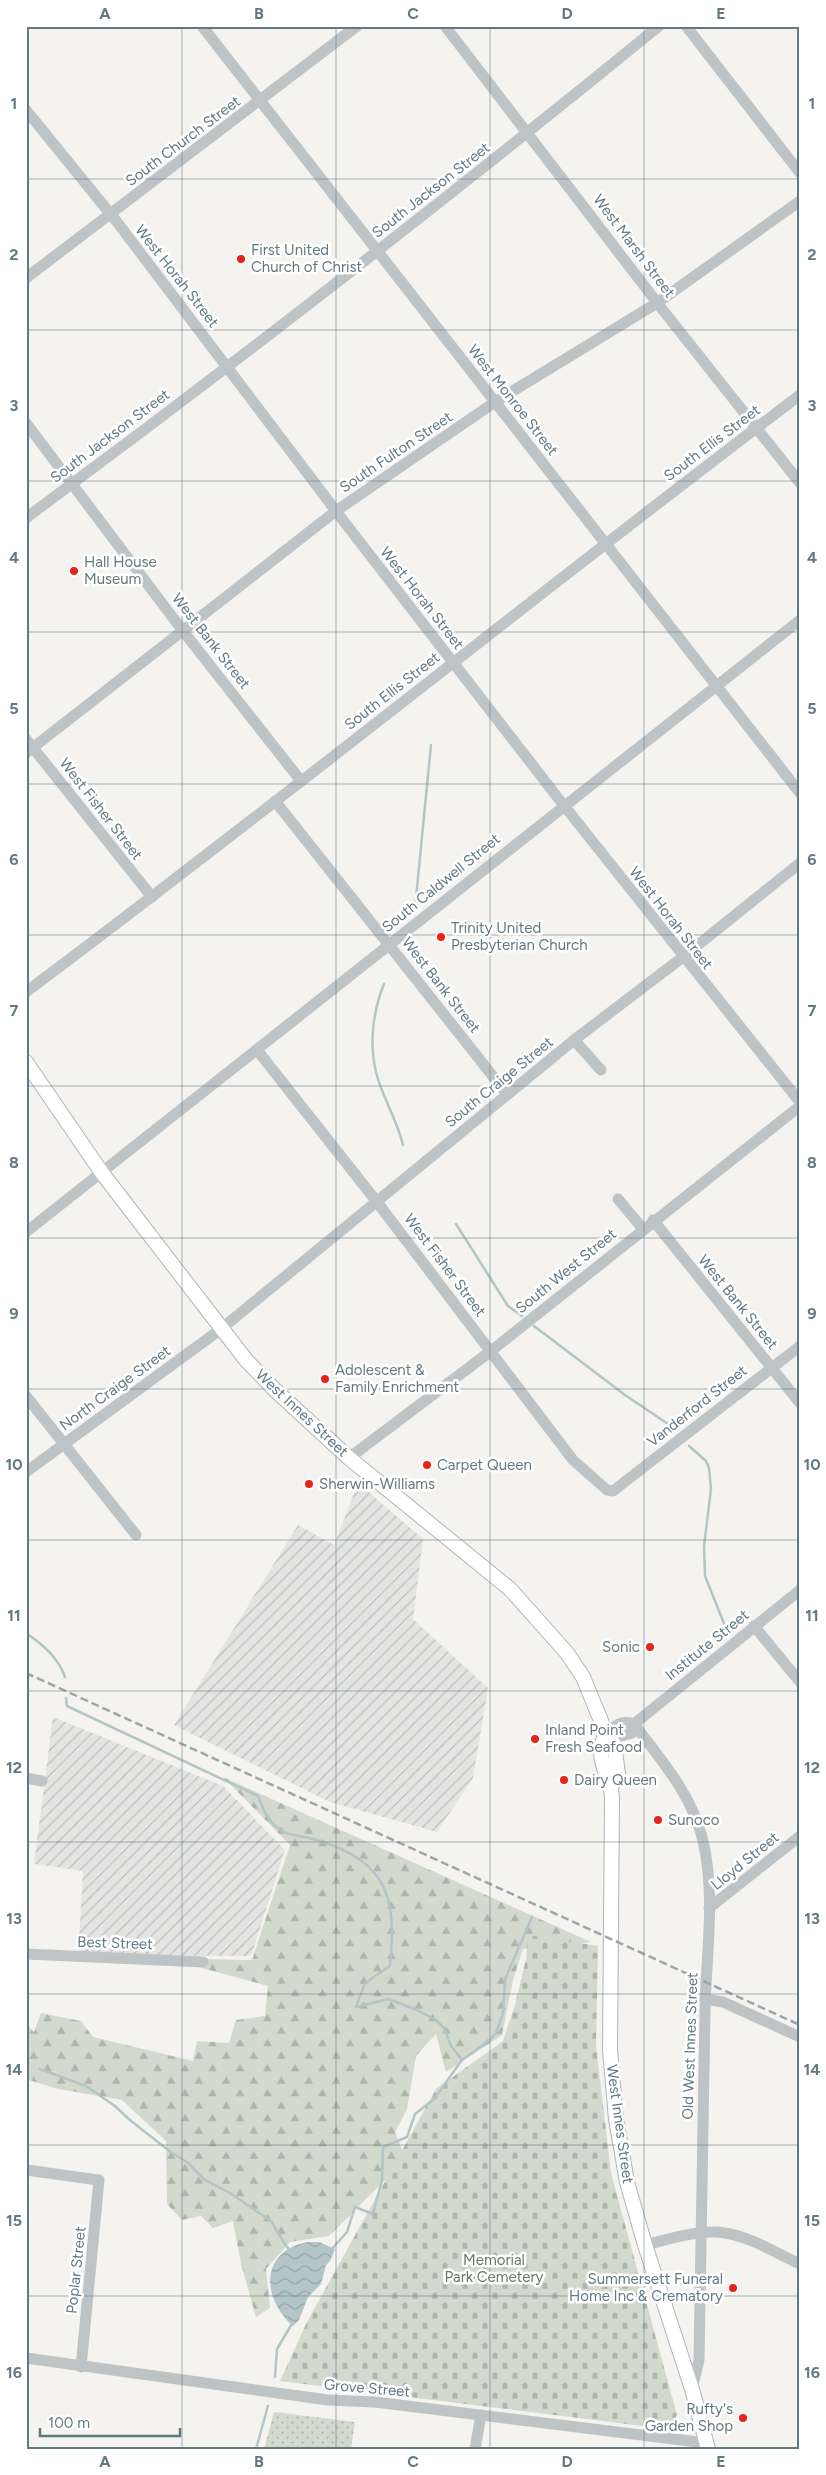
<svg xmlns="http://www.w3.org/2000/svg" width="826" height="2475" font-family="Figtree,sans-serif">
	<defs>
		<pattern id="industrial-furrows" width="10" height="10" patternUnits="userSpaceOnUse" patternTransform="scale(1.25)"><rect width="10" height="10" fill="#e4e5e3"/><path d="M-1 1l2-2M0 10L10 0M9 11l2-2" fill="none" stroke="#bcbebd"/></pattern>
		<pattern id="grass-dots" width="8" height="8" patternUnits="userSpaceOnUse" patternTransform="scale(1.25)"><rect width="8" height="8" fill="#d4d9ce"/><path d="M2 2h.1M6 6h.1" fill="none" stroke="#afb5ad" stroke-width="1.8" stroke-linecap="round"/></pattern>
		<pattern id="forest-firs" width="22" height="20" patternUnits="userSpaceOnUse" patternTransform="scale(1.25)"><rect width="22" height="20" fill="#d4d9ce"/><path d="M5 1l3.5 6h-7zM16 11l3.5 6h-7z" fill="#afb5ad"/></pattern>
		<pattern id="cemetery-stones" width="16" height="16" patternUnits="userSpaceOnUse" patternTransform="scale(1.25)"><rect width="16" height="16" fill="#d4d9ce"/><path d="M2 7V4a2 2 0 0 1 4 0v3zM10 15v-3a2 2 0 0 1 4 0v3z" fill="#afb5ad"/></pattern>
		<pattern id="water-waves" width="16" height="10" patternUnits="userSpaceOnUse" patternTransform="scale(1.25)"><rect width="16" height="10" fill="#b3c5c6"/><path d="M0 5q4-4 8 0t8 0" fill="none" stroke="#95a5a6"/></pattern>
	</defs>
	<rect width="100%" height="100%" fill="#f4f3ef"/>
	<g fill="url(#industrial-furrows)">
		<polygon points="358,1483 423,1539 413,1619 488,1688 473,1778 437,1832 330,1802 174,1725 298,1525 334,1545"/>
		<polygon points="53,1717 223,1786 285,1850 251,1956 78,1955 83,1871 34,1864"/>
	</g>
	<polygon fill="url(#grass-dots)" points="274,2412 355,2422 351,2449 264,2449"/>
	<polygon fill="url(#forest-firs)" points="223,1777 591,1942 523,1949 513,1980 502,2035 446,2072 436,2034 416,2056 407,2109 395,2132 406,2159 329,2236 290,2242 266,2269 270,2308 256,2317 241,2264 233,2221 213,2228 201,2216 182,2220 167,2204 166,2141 122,2100 58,2089 26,2079 26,2024 34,2032 41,2013 81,2021 93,2037 193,2061 197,2041 229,2043 236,2020 265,2016 268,1986 202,1968 203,1959 252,1960 290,1845"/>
	<polygon fill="url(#cemetery-stones)" points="528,1935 598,1946 596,2045 611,2173 677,2415 674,2423 667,2429 280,2381 307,2322 436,2089 503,2041 515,2005 526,1959"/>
	<path fill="url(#water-waves)" d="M307,2242h12l16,7 -5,12 -4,4 -5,19 -13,13 -9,23 -6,6c-31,-27 -34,-74 14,-84z"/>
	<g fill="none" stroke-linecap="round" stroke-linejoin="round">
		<g stroke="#b3c5c6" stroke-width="2.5">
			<polyline points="415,908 431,745"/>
			<path d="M384,984c-11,27 -15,59 -8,88 6,25 21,47 27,73"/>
			<polyline points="456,1224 508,1306 522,1316"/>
			<polyline points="534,1326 625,1395 677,1430"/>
			<polyline points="689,1446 706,1461 709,1468 711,1489 704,1546 705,1576 727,1631"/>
			<path d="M26,1633c16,11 32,24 39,44"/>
			<path d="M66,1698l1,8 191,90c4,9 8,21 14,27 13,14 29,12 45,17 71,22 80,57 73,126l-25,17 -9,24 32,-8 29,11 19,10 8,8 7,18 11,14"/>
			<polyline points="40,2069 86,2086 115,2106 131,2121 172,2153 187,2162 205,2180 230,2193 271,2221 286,2246 291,2251"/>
			<polyline points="330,2251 347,2232 355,2207 373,2214 382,2180 383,2147 407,2137 415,2114 434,2099 462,2060 491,2039 496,2033 503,2013 505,1979 532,1917"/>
			<polyline points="275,2377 277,2349 293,2322"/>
			<polyline points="256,2449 268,2406"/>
		</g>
		<defs>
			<g id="major">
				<polyline points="26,1062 102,1173 246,1360 275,1390 349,1458 510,1589 567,1653 583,1677 606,1733 614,1744 618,1774 611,1787"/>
				<path d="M606,1733c-13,27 4,40 6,64l-2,253 6,69 11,63 18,63 47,144 16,60"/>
			</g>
		</defs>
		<use href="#major" stroke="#afb5b8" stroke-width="16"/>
		<g stroke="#bec3c5" stroke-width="11">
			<polyline points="202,26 800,793"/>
			<polyline points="445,26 662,309 800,483"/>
			<polyline points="686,26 800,173"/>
			<polyline points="26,110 117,222 342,519 558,798 800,1102"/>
			<polyline points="26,278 357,26"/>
			<polyline points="26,423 183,631 301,781"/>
			<path d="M26,518c215,-159 426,-323 633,-492"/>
			<polyline points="26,739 152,897"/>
			<polyline points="26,753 336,511 495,402 657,303 800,201"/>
			<polyline points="275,801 507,1094"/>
			<path d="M26,992c261,-195 514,-401 774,-597"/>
			<polyline points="574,1040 601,1070"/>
			<polyline points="257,1050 377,1202 573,1460 607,1490 613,1491 800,1346"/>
			<polyline points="618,1199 643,1229"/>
			<polyline points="653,1220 800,1403"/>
			<polyline points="26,1232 800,620"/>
			<polyline points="26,1396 136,1535"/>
			<polyline points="349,1458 491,1351 800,1106"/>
			<polyline points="26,1472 221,1329 574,1040 683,957 800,863"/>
			<polyline points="754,1626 800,1682"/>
			<path d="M634,1724c27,36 59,72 69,117 13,55 3,114 2,170 -2,116 -3,232 -6,349l-7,29"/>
			<polyline points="606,1733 621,1736 632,1733 634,1724 800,1590"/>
			<path d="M606,1733c9,-8 16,-13 28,-9"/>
			<polyline points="26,1778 42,1781"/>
			<polyline points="709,1908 800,1836"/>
			<polyline points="26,1954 203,1962"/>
			<polyline points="705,1999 723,2002 800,2037"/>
			<polyline points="26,2170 99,2180 81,2367"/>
			<path d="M645,2245c25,-6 54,-16 80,-12 26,4 51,20 75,31"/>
			<polyline points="26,2358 328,2400 375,2402 706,2443"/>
			<polyline points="475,2449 481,2415"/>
		</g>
		<use href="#major" stroke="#fff" stroke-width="14"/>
		<polyline stroke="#9ca6a9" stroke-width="2.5" stroke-dasharray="8 4" stroke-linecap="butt" points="26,1673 800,2025"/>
	</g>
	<path fill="none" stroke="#617981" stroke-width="1" stroke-opacity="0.55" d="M182,26v2423M336,26v2423M490,26v2423M644,26v2423M26,179h774M26,330h774M26,481h774M26,632h774M26,784h774M26,935h774M26,1086h774M26,1238h774M26,1389h774M26,1540h774M26,1691h774M26,1842h774M26,1994h774M26,2145h774M26,2296h774"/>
	<g fill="#e9221a" stroke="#fff" stroke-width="2">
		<circle cx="241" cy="259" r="5"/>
		<circle cx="74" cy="571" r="5"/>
		<circle cx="441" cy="937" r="5"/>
		<circle cx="325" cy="1379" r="5"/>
		<circle cx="427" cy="1465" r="5"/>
		<circle cx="309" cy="1484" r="5"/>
		<circle cx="650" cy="1647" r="5"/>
		<circle cx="535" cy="1739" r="5"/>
		<circle cx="564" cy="1780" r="5"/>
		<circle cx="658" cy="1820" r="5"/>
		<circle cx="733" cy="2288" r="5"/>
		<circle cx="743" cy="2418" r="5"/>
	</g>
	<g text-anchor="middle" stroke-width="5" stroke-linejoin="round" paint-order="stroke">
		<g font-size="15" fill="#617981" stroke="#fff">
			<text transform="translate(183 141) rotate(-37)" y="5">South Church Street</text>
			<text transform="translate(431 190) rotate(-38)" y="5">South Jackson Street</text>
			<text transform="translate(634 246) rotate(53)" y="5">West Marsh Street</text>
			<text transform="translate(177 276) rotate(52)" y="5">West Horah Street</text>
			<text transform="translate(513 400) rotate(52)" y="5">West Monroe Street</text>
			<text transform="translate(110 436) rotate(-37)" y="5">South Jackson Street</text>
			<text transform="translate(712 443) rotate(-37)" y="5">South Ellis Street</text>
			<text transform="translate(396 452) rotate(-34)" y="5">South Fulton Street</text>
			<text transform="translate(422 598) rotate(52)" y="5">West Horah Street</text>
			<text transform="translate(211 641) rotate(52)" y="5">West Bank Street</text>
			<text transform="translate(392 691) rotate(-38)" y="5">South Ellis Street</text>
			<text transform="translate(101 809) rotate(52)" y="5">West Fisher Street</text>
			<text transform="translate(441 883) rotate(-39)" y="5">South Caldwell Street</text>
			<text transform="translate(671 918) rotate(52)" y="5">West Horah Street</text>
			<text transform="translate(441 985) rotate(52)" y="5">West Bank Street</text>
			<text transform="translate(499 1082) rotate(-39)" y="5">South Craige Street</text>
			<text transform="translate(445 1265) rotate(53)" y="5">West Fisher Street</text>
			<text transform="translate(566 1271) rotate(-39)" y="5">South West Street</text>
			<text transform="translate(738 1302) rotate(51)" y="5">West Bank Street</text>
			<text transform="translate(115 1388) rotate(-36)" y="5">North Craige Street</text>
			<text transform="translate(697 1406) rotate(-38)" y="5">Vanderford Street</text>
			<text transform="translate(302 1413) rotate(43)" y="5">West Innes Street</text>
			<text transform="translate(707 1645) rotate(-39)" y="5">Institute Street</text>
			<text transform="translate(745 1861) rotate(-39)" y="5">Lloyd Street</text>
			<text transform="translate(115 1943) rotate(2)" y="5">Best Street</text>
			<text transform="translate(690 2046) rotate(-88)" y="5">Old West Innes Street</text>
			<text transform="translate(620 2124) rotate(82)" y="5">West Innes Street</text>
			<text transform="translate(76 2270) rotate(-84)" y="5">Poplar Street</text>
			<text transform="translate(367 2388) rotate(5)" y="5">Grove Street</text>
		</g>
		<g font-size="15" fill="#617981" stroke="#fff" text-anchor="start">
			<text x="251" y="255">First United<tspan x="251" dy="17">Church of Christ</tspan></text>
			<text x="84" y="567">Hall House<tspan x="84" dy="17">Museum</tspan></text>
			<text x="451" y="933">Trinity United<tspan x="451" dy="17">Presbyterian Church</tspan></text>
			<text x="335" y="1375">Adolescent &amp;<tspan x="335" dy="17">Family Enrichment</tspan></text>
			<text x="437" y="1470">Carpet Queen</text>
			<text x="319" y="1489">Sherwin-Williams</text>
			<text x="640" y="1652" text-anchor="end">Sonic</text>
			<text x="545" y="1735">Inland Point<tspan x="545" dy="17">Fresh Seafood</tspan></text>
			<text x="574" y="1785">Dairy Queen</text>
			<text x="668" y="1825">Sunoco</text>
			<text x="723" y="2284" text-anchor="end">Summersett Funeral<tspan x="723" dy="17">Home Inc &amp; Crematory</tspan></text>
			<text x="733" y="2414" text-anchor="end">Rufty's<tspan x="733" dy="17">Garden Shop</tspan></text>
		</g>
		<g font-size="15" fill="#6a7860" stroke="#fff">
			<text x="494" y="2265">Memorial<tspan x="494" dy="17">Park Cemetery</tspan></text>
		</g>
	</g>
	<rect width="826" height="2475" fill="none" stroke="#ffffff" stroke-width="55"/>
	<path d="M40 2428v8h140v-8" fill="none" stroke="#617981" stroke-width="2.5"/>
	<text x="48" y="2428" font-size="15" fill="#617981" stroke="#ffffff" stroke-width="4" paint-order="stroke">100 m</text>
	<rect x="28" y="28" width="770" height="2420" fill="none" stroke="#617981" stroke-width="2"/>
	<g font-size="16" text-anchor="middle" font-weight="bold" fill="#617981">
		<text x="105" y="19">A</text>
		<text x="259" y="19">B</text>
		<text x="413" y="19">C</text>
		<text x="567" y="19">D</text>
		<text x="721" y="19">E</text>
		<text x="14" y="109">1</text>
		<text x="812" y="109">1</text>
		<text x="14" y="260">2</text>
		<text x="812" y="260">2</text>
		<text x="14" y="411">3</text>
		<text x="812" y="411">3</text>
		<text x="14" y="563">4</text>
		<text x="812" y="563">4</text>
		<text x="14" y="714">5</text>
		<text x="812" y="714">5</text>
		<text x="14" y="865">6</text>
		<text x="812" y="865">6</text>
		<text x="14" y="1016">7</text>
		<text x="812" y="1016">7</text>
		<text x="14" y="1168">8</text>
		<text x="812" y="1168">8</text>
		<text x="14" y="1319">9</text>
		<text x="812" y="1319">9</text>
		<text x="14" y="1470">10</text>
		<text x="812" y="1470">10</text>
		<text x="14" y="1621">11</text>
		<text x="812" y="1621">11</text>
		<text x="14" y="1773">12</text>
		<text x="812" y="1773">12</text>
		<text x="14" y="1924">13</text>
		<text x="812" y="1924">13</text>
		<text x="14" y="2075">14</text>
		<text x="812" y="2075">14</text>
		<text x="14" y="2226">15</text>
		<text x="812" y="2226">15</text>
		<text x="14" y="2378">16</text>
		<text x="812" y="2378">16</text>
		<text x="105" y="2467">A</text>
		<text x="259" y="2467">B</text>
		<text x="413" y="2467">C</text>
		<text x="567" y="2467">D</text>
		<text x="721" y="2467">E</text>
	</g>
</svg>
